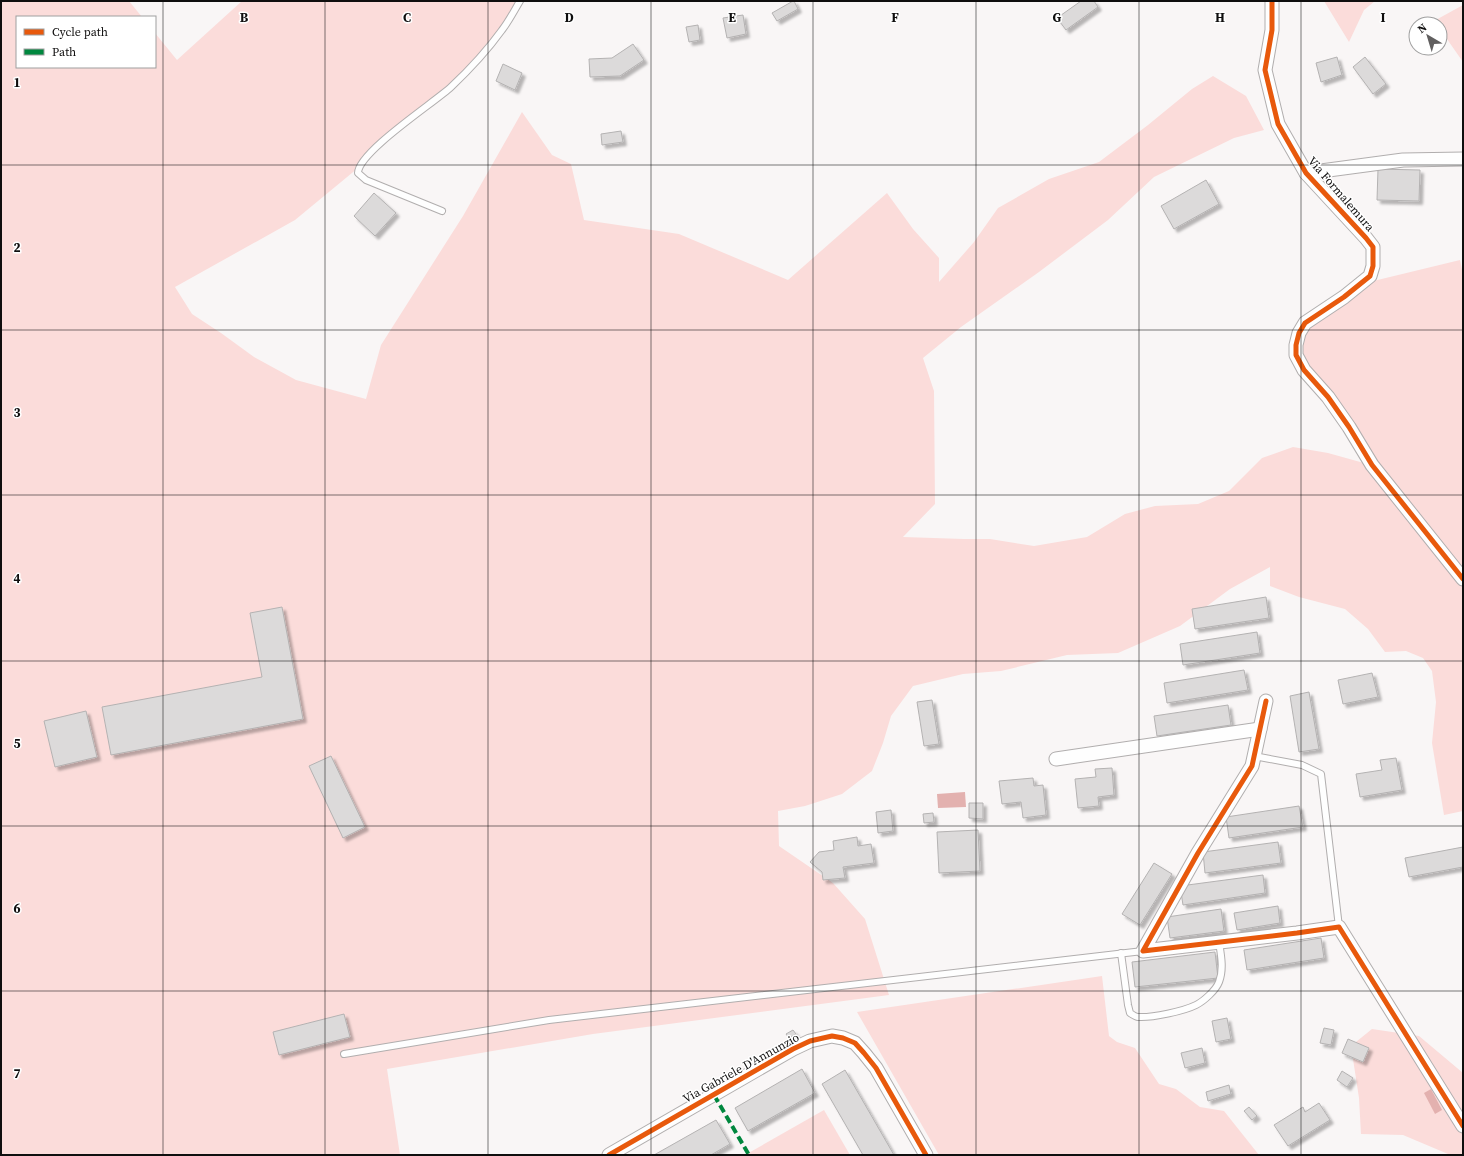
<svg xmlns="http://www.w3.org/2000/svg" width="1464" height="1156" font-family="'Source Serif 4',serif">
	<defs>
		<filter id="shadow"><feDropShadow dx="3.5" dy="3.5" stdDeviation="1" flood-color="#0004"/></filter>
	</defs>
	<rect width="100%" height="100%" fill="#f9f6f6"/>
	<g fill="#fbdcda">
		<polygon points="1,1 129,1 142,17 17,17 17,67 155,67 155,33 177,60 242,1 520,1 503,30 451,87 403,124 358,168 295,220 175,287 192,314 221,333 254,357 296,380 366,399 381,345 463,216 522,112 552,155 571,164 584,220 679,234 788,280 887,193 913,229 939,258 939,282 974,242 998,208 1049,179 1099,162 1148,125 1192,89 1213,76 1246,96 1264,130 1234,138 1154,177 1108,220 1039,272 961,327 923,358 934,391 935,504 903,537 964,539 990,539 1034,546 1087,537 1125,514 1155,506 1198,504 1229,491 1262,458 1293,447 1328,453 1371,465 1304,370 1299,333 1361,284 1460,260 1463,274 1463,811 1444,815 1432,743 1436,702 1432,671 1423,658 1406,651 1385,652 1368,629 1345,609 1299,597 1270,586 1270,567 1230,589 1180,626 1118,653 1067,655 1001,671 963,674 913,686 891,716 883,743 872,771 842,794 805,806 778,811 779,846 833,883 865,919 889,995 593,1034 387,1069 400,1155 1,1155"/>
		<polygon points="1324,1 1375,1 1364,10 1349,42"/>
		<polygon points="1463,5 1463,62 1440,29 1440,24 1436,24 1434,21"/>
		<polygon points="1102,976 1109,1036 1117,1042 1135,1048 1159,1084 1176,1089 1200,1107 1224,1111 1259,1155 939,1155 857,1012"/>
		<polygon points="1372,1029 1419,1036 1463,1073 1463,1155 1448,1154 1403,1135 1361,1134 1359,1098 1351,1046"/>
		<polygon points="824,1110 850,1155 745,1155"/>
	</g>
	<g fill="#e3b1af">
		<polygon points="965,792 966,807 938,808 937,794"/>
		<polygon points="1431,1089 1442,1110 1435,1114 1424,1093"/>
	</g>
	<g fill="#dcdada" stroke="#b4b2b2" filter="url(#shadow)">
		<polygon points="793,1 794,1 798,9 777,21 772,13"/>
		<polygon points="1081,1 1094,1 1098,7 1066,30 1057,18"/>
		<polygon points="743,15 746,34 727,38 723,18"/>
		<polygon points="698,25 700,40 689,42 686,27"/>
		<polygon points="633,44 644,60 620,76 590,77 589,59 612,58"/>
		<polygon points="1337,57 1342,75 1321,82 1316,63"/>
		<polygon points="1365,57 1386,84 1373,94 1353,67"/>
		<polygon points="503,64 522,73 515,90 496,81"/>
		<polygon points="621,131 623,142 602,145 601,134"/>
		<polygon points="1378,169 1420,170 1419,201 1377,200"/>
		<polygon points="1206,180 1219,204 1174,229 1161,206"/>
		<polygon points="374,193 396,213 375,236 354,216"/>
		<polygon points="1266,597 1269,618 1195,629 1192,609"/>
		<polygon points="282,607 303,719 111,755 102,707 262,677 250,613"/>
		<polygon points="1257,632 1260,653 1183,665 1180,644"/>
		<polygon points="1244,670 1248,690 1167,703 1164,683"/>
		<polygon points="1372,673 1378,697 1343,704 1338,680"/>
		<polygon points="1309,692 1319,749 1299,752 1290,696"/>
		<polygon points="932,700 939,744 924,746 917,702"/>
		<polygon points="1228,705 1231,725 1157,736 1154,716"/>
		<polygon points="86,711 97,757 55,767 44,721"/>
		<polygon points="331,756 365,827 343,838 309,766"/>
		<polygon points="1396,758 1402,790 1360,797 1356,774 1382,770 1380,760"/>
		<polygon points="1112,768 1114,795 1098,797 1099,806 1078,808 1075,779 1096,777 1095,769"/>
		<polygon points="1033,778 1034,786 1043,785 1046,815 1023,818 1021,802 1002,804 999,781"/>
		<polygon points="969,803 983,803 983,819 969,818"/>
		<polygon points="1299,806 1303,827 1229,838 1226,817"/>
		<polygon points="891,810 893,831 878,833 876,812"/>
		<polygon points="933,813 934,822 924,823 923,814"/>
		<polygon points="978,830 980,871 939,873 937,832"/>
		<polygon points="857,837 858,846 871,844 874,863 843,867 845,878 823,880 822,872 810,862 819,852 834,850 833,841"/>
		<polygon points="1278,842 1281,863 1205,873 1203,852"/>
		<polygon points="1463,847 1463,867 1409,877 1405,858"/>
		<polygon points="1154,863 1172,874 1140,925 1122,914"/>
		<polygon points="1263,875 1265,893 1183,905 1180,886"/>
		<polygon points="1278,906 1280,923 1237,930 1234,913"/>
		<polygon points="1221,909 1224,931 1170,938 1167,917"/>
		<polygon points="1321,938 1324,958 1247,970 1244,950"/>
		<polygon points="1215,952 1218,978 1135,987 1132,962"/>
		<polygon points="344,1014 350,1037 279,1055 273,1032"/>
		<polygon points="1227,1018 1231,1039 1216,1042 1212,1021"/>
		<polygon points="1324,1028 1334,1030 1331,1045 1320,1043"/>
		<polygon points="793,1030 796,1034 789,1038 786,1034"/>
		<polygon points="1348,1039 1369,1048 1363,1062 1342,1053"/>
		<polygon points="1202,1048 1205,1063 1185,1068 1181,1053"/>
		<polygon points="802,1069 815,1093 748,1131 735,1108"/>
		<polygon points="845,1070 894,1155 863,1155 822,1084"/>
		<polygon points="1342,1071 1353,1078 1347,1087 1337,1080"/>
		<polygon points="1229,1085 1231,1094 1208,1101 1206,1092"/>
		<polygon points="1319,1103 1330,1120 1288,1146 1274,1125 1303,1107 1305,1112"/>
		<polygon points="1249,1107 1257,1116 1252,1120 1244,1111"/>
		<polygon points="716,1120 730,1144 711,1155 654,1155"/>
	</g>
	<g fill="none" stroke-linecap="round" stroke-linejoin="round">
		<defs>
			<g id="service">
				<path d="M442,211l-76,-31 -8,-7c0,-21 77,-71 93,-86 17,-16 38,-39 51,-57 7,-9 12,-19 18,-29"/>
				<polyline points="1254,756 1302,765 1321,774 1339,927"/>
				<path d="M1121,953l7,52 2,8c3,2 6,4 8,4 14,1 46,-6 58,-12 8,-4 20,-15 23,-23 5,-13 2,-27 0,-40"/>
				<polyline points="344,1054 549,1020 1143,951"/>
			</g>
			<g id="minor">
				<polyline points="1272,1 1272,30 1265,70 1278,124 1306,173 1366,238 1373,247 1373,266 1370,276 1344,297 1305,323 1299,333 1296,345 1296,355 1304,370 1328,397 1349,427 1372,465 1463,579"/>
				<polyline points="1306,173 1403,160 1463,159"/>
				<polyline points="1266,701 1252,766 1198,853 1143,951 1297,933 1339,927 1463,1126"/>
				<polyline points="1056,759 1260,729"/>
				<polyline points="609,1155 793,1049 810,1041 832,1036 843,1038 855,1043 864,1053 876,1068 926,1155"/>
			</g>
		</defs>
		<use href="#service" stroke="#b1aeae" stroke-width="8"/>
		<use href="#minor" stroke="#b1aeae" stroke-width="15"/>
		<use href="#service" stroke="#fefefe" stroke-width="6"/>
		<use href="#minor" stroke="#fefefe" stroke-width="13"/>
		<polyline stroke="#00873e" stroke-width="4" stroke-dasharray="8 4" stroke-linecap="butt" points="714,1095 749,1155"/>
		<defs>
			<g id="cycleway">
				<polyline points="1272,1 1272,30 1265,70 1278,124 1306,173 1366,238 1373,247 1373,266 1370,276 1344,297 1305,323 1299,333 1296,345 1296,355 1304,370 1328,397 1349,427 1372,465 1463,579"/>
				<polyline points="1266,701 1252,766 1198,853 1143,951 1297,933 1339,927 1463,1126"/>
				<polyline points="609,1155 793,1049 810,1041 832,1036 843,1038 855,1043 864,1053 876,1068 926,1155"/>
			</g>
		</defs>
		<use href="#cycleway" stroke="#fff" stroke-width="8"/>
		<use href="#cycleway" stroke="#e8590c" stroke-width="5"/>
	</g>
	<path fill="none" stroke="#0f0e0e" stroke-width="1" stroke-opacity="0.55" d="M163,1v1154M325,1v1154M488,1v1154M651,1v1154M813,1v1154M976,1v1154M1139,1v1154M1301,1v1154M1,165h1462M1,330h1462M1,495h1462M1,661h1462M1,826h1462M1,991h1462"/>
	<g text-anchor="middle" stroke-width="3" stroke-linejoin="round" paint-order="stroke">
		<g font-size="12" fill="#0f0e0e" stroke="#fff">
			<text transform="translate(1341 194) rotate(49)" y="4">Via Formalemura</text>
			<text transform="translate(741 1068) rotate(-29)" y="4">Via Gabriele D'Annunzio</text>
		</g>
	</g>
	<g font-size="13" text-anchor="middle" font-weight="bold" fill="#0f0e0e" stroke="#fff" stroke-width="3" stroke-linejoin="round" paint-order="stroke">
		<text x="244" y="22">B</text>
		<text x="407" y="22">C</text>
		<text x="569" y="22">D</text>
		<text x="732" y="22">E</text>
		<text x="895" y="22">F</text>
		<text x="1057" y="22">G</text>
		<text x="1220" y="22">H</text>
		<text x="1383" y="22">I</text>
		<text x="17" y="87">1</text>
		<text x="17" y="252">2</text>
		<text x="17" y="417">3</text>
		<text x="17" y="583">4</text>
		<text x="17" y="748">5</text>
		<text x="17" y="913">6</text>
		<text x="17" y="1078">7</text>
	</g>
	<rect width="1464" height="1156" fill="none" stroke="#0f0e0e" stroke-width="4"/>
	<rect x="16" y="16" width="140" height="52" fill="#ffffff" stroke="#9f9f9f"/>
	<rect x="24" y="29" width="20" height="6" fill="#e8590c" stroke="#9f9f9f"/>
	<text x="52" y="36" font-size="12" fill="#0f0e0e">Cycle path</text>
	<rect x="24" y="49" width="20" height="6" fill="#00873e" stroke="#9f9f9f"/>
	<text x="52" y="56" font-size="12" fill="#0f0e0e">Path</text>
	<g transform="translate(1428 36) rotate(322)"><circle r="19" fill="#ffffff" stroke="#9f9f9f"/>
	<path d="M0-3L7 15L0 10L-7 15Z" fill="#615f5f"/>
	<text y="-6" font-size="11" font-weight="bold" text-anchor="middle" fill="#0f0e0e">N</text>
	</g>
</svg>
